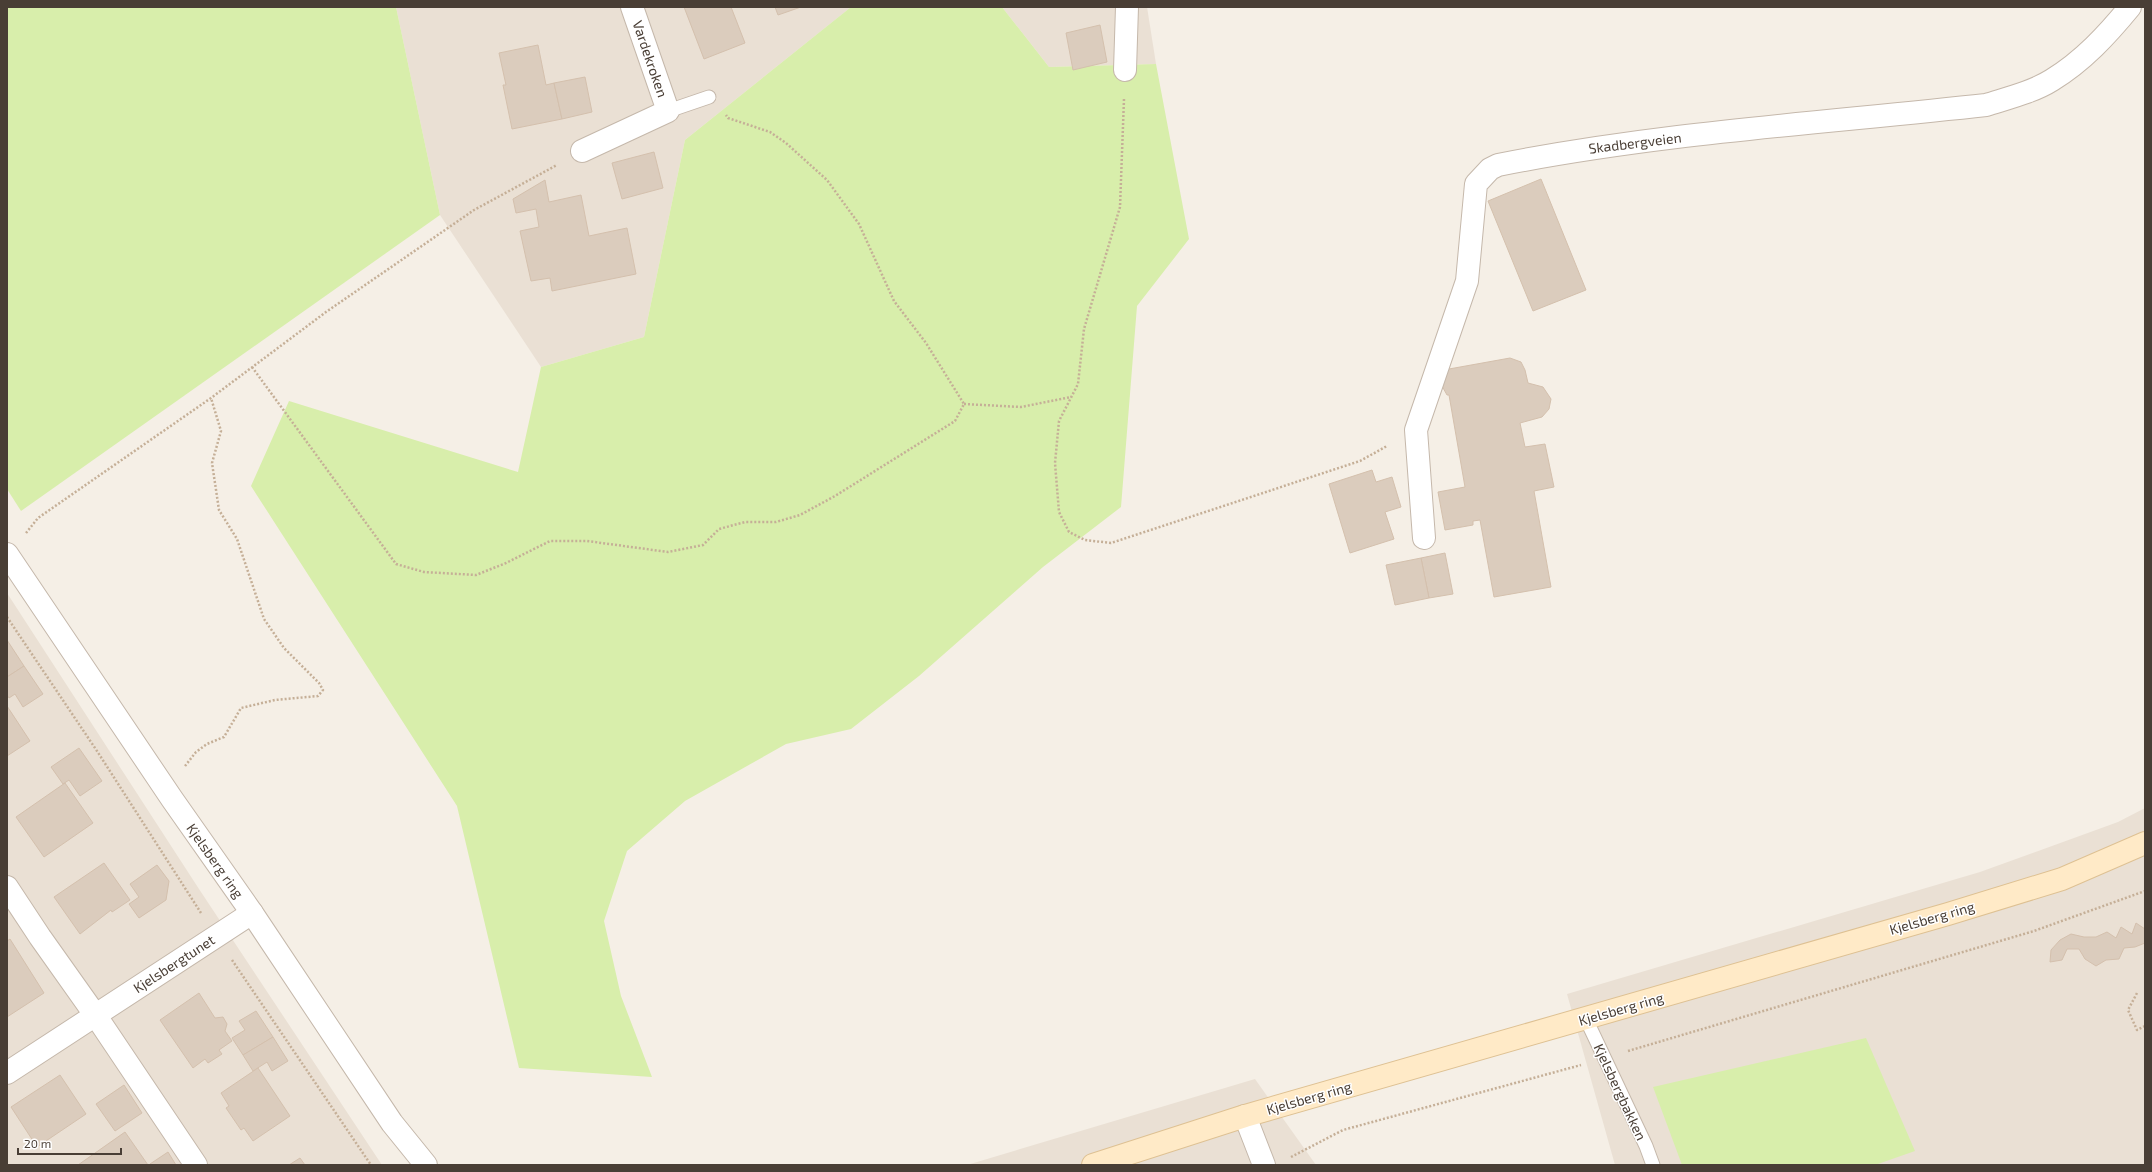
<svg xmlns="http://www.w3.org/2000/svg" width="2152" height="1172" font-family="'Exo 2',sans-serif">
	<rect width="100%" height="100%" fill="#f5efe6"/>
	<g fill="#eae0d4">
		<polygon points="396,7 851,7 685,140 644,337 541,367 440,215"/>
		<polygon points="1002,7 1147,7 1156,64 1049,67"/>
		<polygon points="7,593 199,889 382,1165 7,1165"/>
		<polygon points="2145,808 2145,1165 1615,1165 1567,994 1980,872 2118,822"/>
		<polygon points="1255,1079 1316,1165 967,1165"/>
	</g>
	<g fill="#d8eeab">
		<polygon points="7,7 396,7 440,215 21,511 7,489"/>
		<polygon points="851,7 1002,7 1049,67 1156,64 1189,239 1137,306 1121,507 1043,567 919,676 851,729 786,744 685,801 627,851 604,921 621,996 652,1077 519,1068 457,806 251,486 289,401 518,472 541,367 644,337 685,140"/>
		<polygon points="1866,1038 1915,1151 1875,1165 1682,1165 1653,1087"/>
	</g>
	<g fill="#dbccbd" stroke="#d4c0ad">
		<polygon points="684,7 731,7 745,43 704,59"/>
		<polygon points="775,7 801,7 778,15"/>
		<polygon points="1100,25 1107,62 1073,70 1066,33"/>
		<polygon points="538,45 546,85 554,83 562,119 512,129 503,85 506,85 499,53"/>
		<polygon points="585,77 592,112 562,119 554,83"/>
		<polygon points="654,152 663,188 622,199 612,163"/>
		<polygon points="1541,179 1586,290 1533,311 1488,201"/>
		<polygon points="545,180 549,202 581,195 589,236 627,228 636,274 552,291 550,278 531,281 520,231 539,227 536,209 516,213 513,199"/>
		<polygon points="1510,358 1521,362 1525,370 1528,383 1543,387 1551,399 1549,409 1542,417 1520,423 1525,447 1545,444 1554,487 1534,491 1551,587 1494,597 1480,520 1473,521 1473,525 1445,530 1438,492 1465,487 1449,395 1447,395 1442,386 1445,373 1449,369"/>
		<polygon points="1372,470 1376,482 1392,477 1401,507 1385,512 1394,539 1350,553 1329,484"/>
		<polygon points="1445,553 1453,594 1429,598 1421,558"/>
		<polygon points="1421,558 1429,598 1395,605 1386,565"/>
		<polygon points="7,640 24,666 7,677"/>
		<polygon points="24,666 43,694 23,707 15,694 9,698 7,695 7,677"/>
		<polygon points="7,706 30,741 7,756"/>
		<polygon points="79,748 102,781 80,796 69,780 63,784 51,767"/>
		<polygon points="65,783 93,823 44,857 16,817"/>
		<polygon points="104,863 130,900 112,912 111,910 80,934 54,897"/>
		<polygon points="157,865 169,881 166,900 139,918 129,904 139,897 130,884"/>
		<polygon points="2136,923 2145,929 2145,943 2135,947 2124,948 2119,959 2106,960 2096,966 2085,959 2079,949 2067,949 2062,960 2050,962 2051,950 2060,940 2071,934 2084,937 2096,937 2107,932 2116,938 2121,927 2132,934"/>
		<polygon points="10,939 44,993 7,1017 7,941"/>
		<polygon points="199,993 215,1018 223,1017 227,1024 225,1031 232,1041 219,1050 222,1054 208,1063 205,1059 193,1068 160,1020"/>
		<polygon points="256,1011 273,1037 243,1055 232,1038 245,1030 239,1021"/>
		<polygon points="273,1037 288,1061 272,1071 267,1062 253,1071 243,1055"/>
		<polygon points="258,1068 290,1116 253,1141 244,1128 241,1130 226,1108 229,1106 221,1093"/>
		<polygon points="60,1075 86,1114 37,1147 11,1107"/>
		<polygon points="124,1085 142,1113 115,1131 96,1104"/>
		<polygon points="125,1132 148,1165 78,1165"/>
		<polygon points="168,1152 176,1165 151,1165 150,1164"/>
		<polygon points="300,1158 305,1165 289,1165"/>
	</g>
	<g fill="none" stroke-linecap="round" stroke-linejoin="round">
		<defs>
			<g id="lane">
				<polyline points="668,111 709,97"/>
				<polyline points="1586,1019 1646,1146 1653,1165"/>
			</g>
			<g id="street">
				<polyline points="1125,70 1127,7"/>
				<polyline points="582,151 668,111 632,7"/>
				<path d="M1424,538l-8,-108 51,-149 9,-97 14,-15 8,-4c161,-32 325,-42 488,-60 22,-7 47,-13 66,-25 31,-19 55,-45 78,-73"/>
				<polyline points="7,554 172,799 252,913 392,1123 426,1165"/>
				<polyline points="7,887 40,937 96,1016 196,1165"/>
				<polyline points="7,1073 252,913"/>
				<polyline points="1245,1116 1264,1165"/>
			</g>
			<polyline id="secondary" points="1093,1165 1245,1116 1948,914 2062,879 2145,843"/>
		</defs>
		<use href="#lane" stroke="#c5b8ab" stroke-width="15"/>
		<use href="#street" stroke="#c5b8ab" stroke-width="24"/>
		<use href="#secondary" stroke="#dec193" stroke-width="24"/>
		<g stroke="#c5af97" stroke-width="2.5" stroke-dasharray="2 2" stroke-linecap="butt">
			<polyline points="1124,99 1120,207 1084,329 1078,384 1059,421 1055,463 1059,512 1069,532 1085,540 1111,543 1360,461 1387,446"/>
			<polyline points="252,367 396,564 424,572 476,575 506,563 550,541 587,541 668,552 703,545 719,529 745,522 776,522 800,515 835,496 955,421 964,404 926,343 894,301 859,224 827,180 786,143 770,132 728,118 726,115"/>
			<polyline points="964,404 1021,407 1071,397"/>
			<polyline points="26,533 38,518 211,398 326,312 474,210 557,165"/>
			<polyline points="7,617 97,751 201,913"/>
			<polyline points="185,766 196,752 207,744 224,737 241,708 275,700 318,696 323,690 319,683 284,648 264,619 237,539 219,510 212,463 221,431 211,398"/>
			<polyline points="232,960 371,1165"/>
			<polyline points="2137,993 2128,1010 2137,1030 2145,1026"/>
			<polyline points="1628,1051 2034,931 2145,891"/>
			<polyline points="1291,1157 1343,1130 1581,1065"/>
		</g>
		<use href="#lane" stroke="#fff" stroke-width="13"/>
		<use href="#street" stroke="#fff" stroke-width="22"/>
		<use href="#secondary" stroke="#ffeac7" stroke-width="22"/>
	</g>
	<g text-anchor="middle" stroke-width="3" stroke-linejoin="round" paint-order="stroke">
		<g font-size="14" fill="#493e35" stroke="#fff">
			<text transform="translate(650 59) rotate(71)" y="5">Vardekroken</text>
			<text transform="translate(1635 143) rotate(-7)" y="5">Skadbergveien</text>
			<text transform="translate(215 861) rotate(55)" y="5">Kjelsberg ring</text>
			<text transform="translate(1932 918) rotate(-16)" y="5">Kjelsberg ring</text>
			<text transform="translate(174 964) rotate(-33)" y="5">Kjelsbergtunet</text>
			<text transform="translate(1621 1009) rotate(-16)" y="5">Kjelsberg ring</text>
			<text transform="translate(1620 1092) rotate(65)" y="5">Kjelsbergbakken</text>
			<text transform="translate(1309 1098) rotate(-16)" y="5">Kjelsberg ring</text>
		</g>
	</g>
	<rect width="2152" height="1172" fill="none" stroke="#493e35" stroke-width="16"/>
	<path d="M18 1148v6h103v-6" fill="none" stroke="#493e35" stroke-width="2"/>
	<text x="24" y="1148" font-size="12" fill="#493e35" stroke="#ffffff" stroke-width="3" paint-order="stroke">20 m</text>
</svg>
